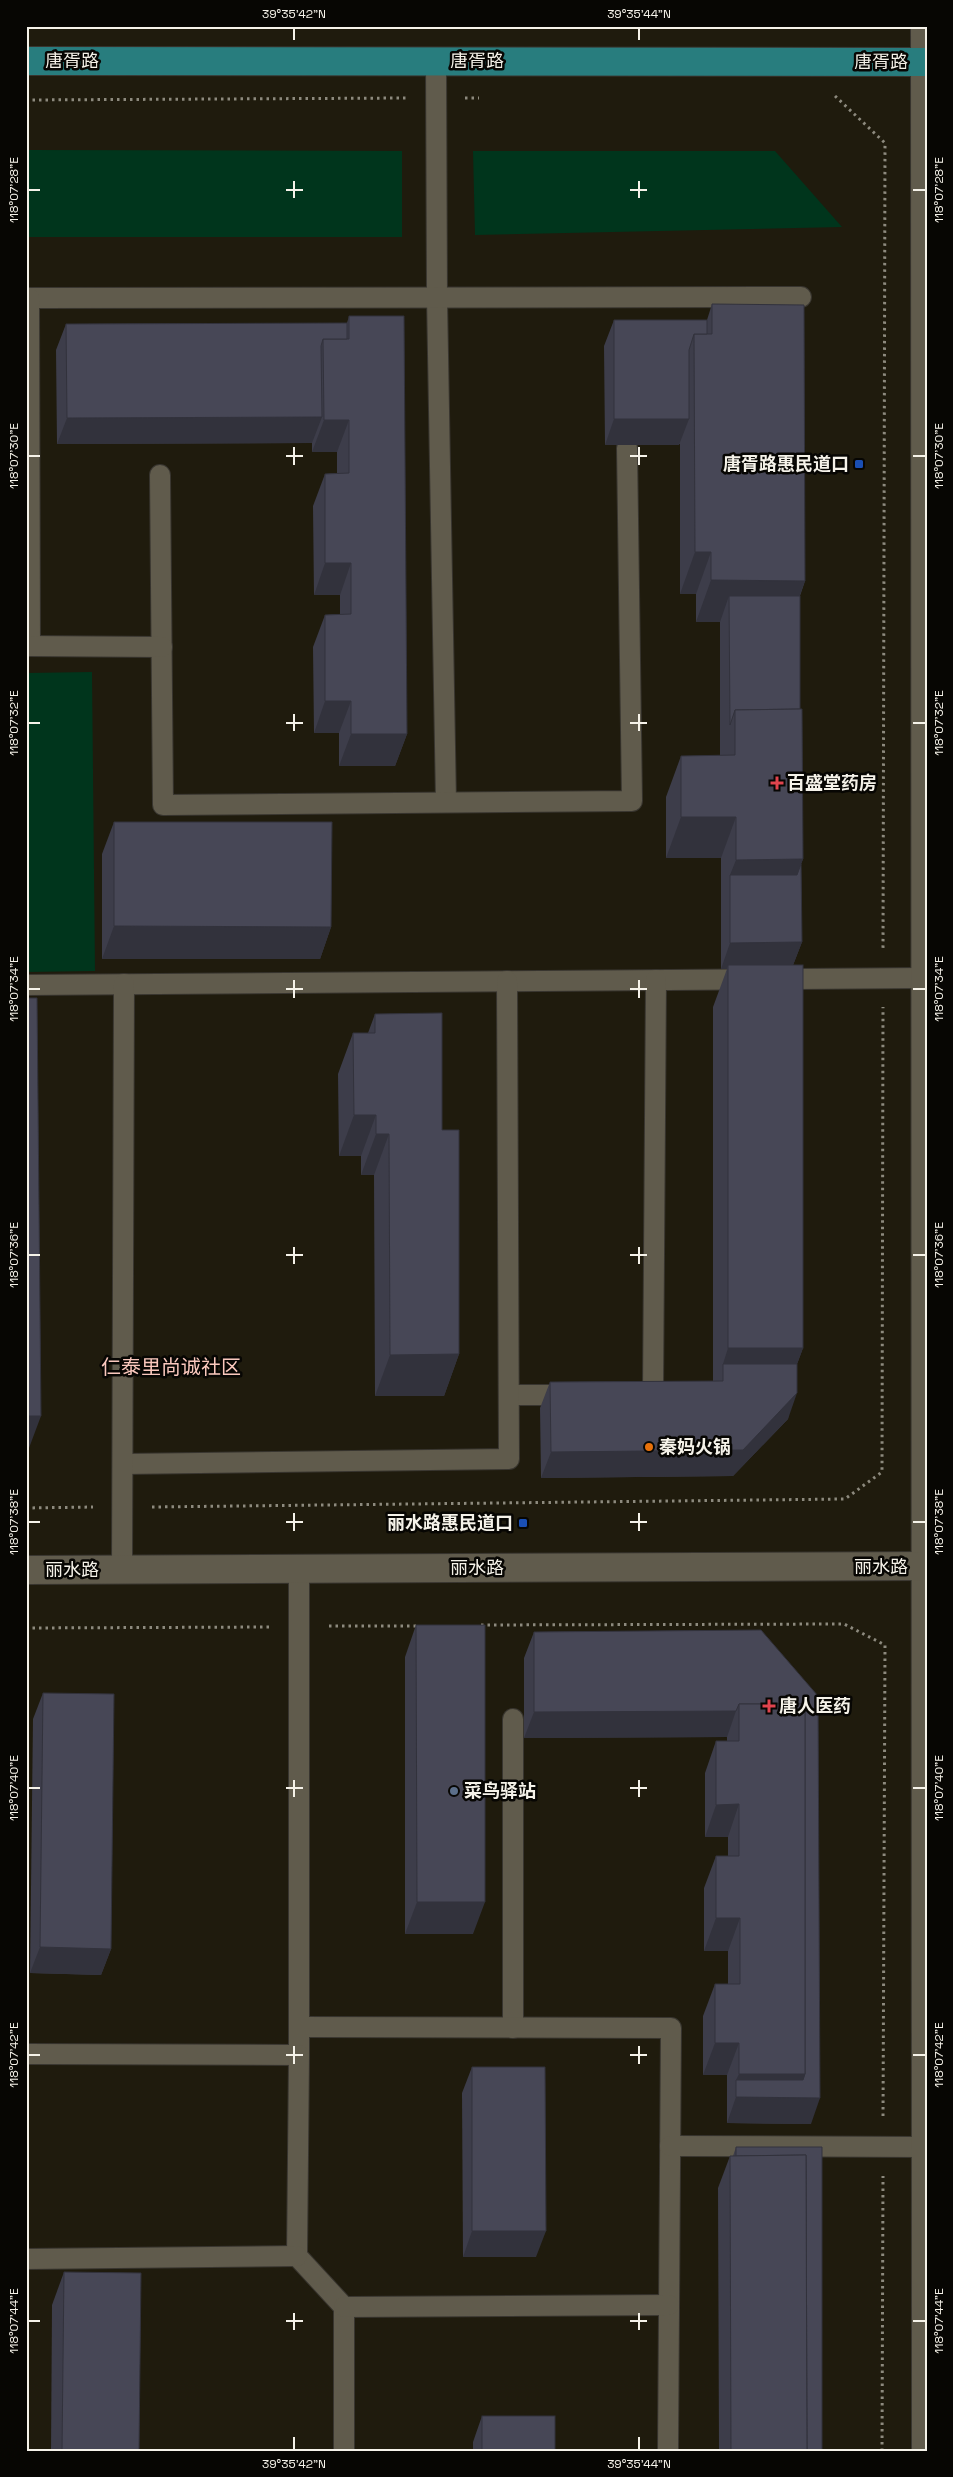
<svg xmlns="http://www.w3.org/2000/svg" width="953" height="2477" font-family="'Space Grotesk','Noto Sans SC',sans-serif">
	<rect width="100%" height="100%" fill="#1f1b0d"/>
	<g fill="#00351c">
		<polygon points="26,150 402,151 402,237 26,237"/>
		<polygon points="775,151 842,227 475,235 473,151"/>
		<polygon points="92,672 95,971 26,972 26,673"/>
	</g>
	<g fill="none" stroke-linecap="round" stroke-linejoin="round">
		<defs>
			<g id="lane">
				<polyline points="436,61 437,298 446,802"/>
				<polyline points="26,298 801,297"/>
				<polyline points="29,298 30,646"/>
				<polyline points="160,475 163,805 632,801 627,448"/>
				<polyline points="26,646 162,647"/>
				<polyline points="26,985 924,978"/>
				<polyline points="639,1394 653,1394 656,980"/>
				<polyline points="509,1395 573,1395"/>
				<polyline points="123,1464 509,1459 507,981"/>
				<polyline points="122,1569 124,984"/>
				<polyline points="513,1719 513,2028"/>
				<polyline points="299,2027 671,2028 668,2451"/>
				<polyline points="26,2054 299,2055 299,1569"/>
				<polyline points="299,2055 297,2256 344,2307 344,2451"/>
				<polyline points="670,2146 925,2147"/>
				<polyline points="26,2259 297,2256"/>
				<polyline points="344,2307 669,2305"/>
			</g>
			<g id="secondary">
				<polyline points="925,26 926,2451"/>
				<polyline points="26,1570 927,1566"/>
			</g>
			<polyline id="primary" points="26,61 927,62"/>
		</defs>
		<use href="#lane" stroke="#38352f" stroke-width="22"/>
		<use href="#secondary" stroke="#38352f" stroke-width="30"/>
		<use href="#primary" stroke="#38352f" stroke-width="30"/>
		<g stroke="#8d8a7e" stroke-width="3" stroke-dasharray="2.5 4" stroke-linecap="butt">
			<polyline points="835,96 885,143 883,948"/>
			<polyline points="465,98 479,98"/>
			<polyline points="26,100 406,98"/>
			<polyline points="152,1507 845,1499 882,1472 883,1007"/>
			<polyline points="26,1508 93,1507"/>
			<polyline points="481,1625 844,1624 885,1645 883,2118"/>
			<polyline points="329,1626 420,1626"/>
			<polyline points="26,1628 270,1627"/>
			<polyline points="882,2451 883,2176"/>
		</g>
		<use href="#lane" stroke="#605b4c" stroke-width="20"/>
		<use href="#secondary" stroke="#605b4c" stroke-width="28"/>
		<use href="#primary" stroke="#287d7e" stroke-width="28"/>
	</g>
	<g fill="#3d3d4a">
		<polygon points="712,304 805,581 800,596 800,709 803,859 801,864 802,942 793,965 803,1348 797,1364 788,1419 733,1476 541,1478 540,1408 550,1382 713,1381 713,1007 727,969 721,969 721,858 666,858 666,797 681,756 720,756 720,622 696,622 696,594 680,594 680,444 605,445 604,346 614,320 707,320"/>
		<polygon points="349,316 407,734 395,766 339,766 339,733 314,733 313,647 325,615 340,614 340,595 314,595 313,506 325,474 337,473 337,452 312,452 312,443 57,444 56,350 66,324 347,323"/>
		<polygon points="114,822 331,927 320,959 102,959 102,854"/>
		<polygon points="375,1014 442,1130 459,1354 444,1396 375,1396 374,1175 361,1175 361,1156 339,1156 338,1074 353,1033 368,1033"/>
		<polygon points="416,1625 473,1934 405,1934 405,1657"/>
		<polygon points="761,1630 811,2124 727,2123 727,2075 703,2075 703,2016 715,1984 728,1984 728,1951 704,1951 704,1888 716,1856 728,1856 728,1837 705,1837 705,1773 716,1741 727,1741 727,1737 524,1738 524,1658 534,1632"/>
		<polygon points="43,1693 111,1949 101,1975 30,1973 33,1719"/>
		<polygon points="472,2067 536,2257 463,2257 462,2093"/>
		<polygon points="736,2147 822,2451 719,2451 718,2188 730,2156 733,2156"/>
		<polygon points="64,2272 139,2451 51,2451 52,2305"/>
		<polygon points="482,2416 555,2451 473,2451 473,2442"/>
	</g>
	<g fill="#32323c">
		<polygon points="322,417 312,443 57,444 67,418"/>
		<polygon points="614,419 689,419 679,445 605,445"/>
		<polygon points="324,420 349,420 337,452 312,452"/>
		<polygon points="695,552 711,552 696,594 680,594"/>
		<polygon points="325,563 351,563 340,595 314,595"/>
		<polygon points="711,580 805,581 790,622 729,596 720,622 696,622"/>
		<polygon points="325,701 351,701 339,733 314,733"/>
		<polygon points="351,734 407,734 395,766 339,766"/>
		<polygon points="681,817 736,817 721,858 666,858"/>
		<polygon points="803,859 788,901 730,875 736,860"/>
		<polygon points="114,926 331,927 320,959 102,959"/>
		<polygon points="802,942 792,968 728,965 727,969 721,969 730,943"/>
		<polygon points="354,1115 376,1115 361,1156 339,1156"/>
		<polygon points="376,1134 389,1134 374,1175 361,1175"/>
		<polygon points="728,1348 803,1348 788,1389 723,1381 723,1364"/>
		<polygon points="459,1354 444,1396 375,1396 390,1355"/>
		<polygon points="797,1393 788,1419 733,1476 541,1478 551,1452"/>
		<polygon points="26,1416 41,1416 29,1448 26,1448"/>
		<polygon points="736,1711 727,1737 524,1738 534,1712"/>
		<polygon points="739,1804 728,1837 705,1837 716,1805"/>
		<polygon points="417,1902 485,1902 473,1934 405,1934"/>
		<polygon points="716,1918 740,1918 728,1951 704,1951"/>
		<polygon points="40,1947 111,1949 101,1975 30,1973"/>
		<polygon points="715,2043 739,2043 727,2075 703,2075"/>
		<polygon points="739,2074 805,2074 820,2098 811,2124 727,2123 736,2097 736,2080"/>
		<polygon points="472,2231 546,2231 536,2257 463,2257"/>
	</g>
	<g fill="#474756" stroke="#32323c">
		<polygon points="712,304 804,305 805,581 711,580 711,552 695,552 694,334 712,334"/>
		<polygon points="349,316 404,316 407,734 351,734 351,701 325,701 325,615 351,614 351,563 325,563 325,474 349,473 349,420 324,420 323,339 349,339"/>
		<polygon points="614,320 707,320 707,334 694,334 689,350 689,419 614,419"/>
		<polygon points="347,323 347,339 323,339 321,346 322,417 67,418 66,324"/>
		<polygon points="729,596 800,596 800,709 735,710 730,725"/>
		<polygon points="802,709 803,859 736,860 736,817 681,817 681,756 735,755 735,710"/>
		<polygon points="114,822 332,822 331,927 114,926"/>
		<polygon points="801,864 802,942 730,943 730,875 797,875"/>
		<rect x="728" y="965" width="75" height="383"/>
		<polygon points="26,998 37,998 41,1416 26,1416"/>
		<polygon points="442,1013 442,1130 459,1130 459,1354 390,1355 389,1134 376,1134 376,1115 354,1115 353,1033 375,1033 375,1014"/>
		<polygon points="723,1364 797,1364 797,1393 743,1450 551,1452 550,1382 723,1381"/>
		<polygon points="416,1625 485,1625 485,1902 417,1902"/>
		<polygon points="761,1630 818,1696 820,2098 736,2097 736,2080 803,2080 805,2074 805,1704 739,1704 736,1711 534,1712 534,1632"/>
		<polygon points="43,1693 114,1694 111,1949 40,1947"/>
		<polygon points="739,1704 805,1704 805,2074 739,2074 739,2043 715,2043 715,1984 740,1984 740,1918 716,1918 716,1856 739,1856 739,1804 716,1805 716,1741 739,1741"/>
		<polygon points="472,2067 545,2067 546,2231 472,2231"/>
		<polygon points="736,2147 822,2147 822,2451 807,2451 806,2155 736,2156"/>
		<polygon points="806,2155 807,2451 731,2451 730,2156"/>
		<polygon points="64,2272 141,2273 139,2451 62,2451"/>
		<rect x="482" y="2416" width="73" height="35"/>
	</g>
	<path fill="none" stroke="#f5f2e9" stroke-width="2" d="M294,28v12M639,28v12M294,181v17M639,181v17M28,190h12M286,190h17M630,190h17M913,190h13M294,447v18M639,447v18M28,456h12M286,456h17M630,456h17M913,456h13M294,714v17M639,714v17M28,723h12M286,723h17M630,723h17M913,723h13M294,980v18M639,980v18M28,989h12M286,989h17M630,989h17M913,989h13M294,1247v17M639,1247v17M28,1255h12M286,1255h17M630,1255h17M913,1255h13M294,1513v18M639,1513v18M28,1522h12M286,1522h17M630,1522h17M913,1522h13M294,1780v17M639,1780v17M28,1788h12M286,1788h17M630,1788h17M913,1788h13M294,2046v18M639,2046v18M28,2055h12M286,2055h17M630,2055h17M913,2055h13M294,2313v17M639,2313v17M28,2321h12M286,2321h17M630,2321h17M913,2321h13M294,2437v13M639,2437v13"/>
	<g fill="#1a4fb4" stroke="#070603" stroke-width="2">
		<rect x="854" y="459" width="10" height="10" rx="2.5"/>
		<rect x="518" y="1518" width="10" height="10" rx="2.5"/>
	</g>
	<g fill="#e0444e" stroke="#070603" stroke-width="2">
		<path d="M774.5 775.5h5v5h5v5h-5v5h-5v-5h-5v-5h5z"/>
		<path d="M766.5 1698.5h5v5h5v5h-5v5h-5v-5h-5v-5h5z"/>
	</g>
	<circle fill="#e8710a" stroke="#070603" stroke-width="2" cx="649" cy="1447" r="5"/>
	<circle fill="#5c6f8a" stroke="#070603" stroke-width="2" cx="454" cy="1791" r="5"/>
	<g text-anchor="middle" stroke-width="5" stroke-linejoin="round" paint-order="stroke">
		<g font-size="18" fill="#f5f2e9" stroke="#070603">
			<text x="72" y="67">唐胥路</text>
			<text x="477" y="67">唐胥路</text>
			<text x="881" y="68">唐胥路</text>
			<text x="881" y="1573">丽水路</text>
			<text x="477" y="1574">丽水路</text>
			<text x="72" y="1576">丽水路</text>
		</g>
		<g font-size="18" font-weight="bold" fill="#f5f2e9" stroke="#070603" text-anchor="start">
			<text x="849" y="470" text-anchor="end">唐胥路惠民道口</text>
			<text x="787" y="789">百盛堂药房</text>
			<text x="659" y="1453">秦妈火锅</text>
			<text x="513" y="1529" text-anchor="end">丽水路惠民道口</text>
			<text x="779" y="1712">唐人医药</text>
			<text x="464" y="1797">菜鸟驿站</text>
		</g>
		<g font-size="20" fill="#fac8bd" stroke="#070603">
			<text x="171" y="1374">仁泰里尚诚社区</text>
		</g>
	</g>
	<rect width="953" height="2477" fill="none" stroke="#070603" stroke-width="55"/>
	<rect x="28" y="28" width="898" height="2422" fill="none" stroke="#f5f2e9" stroke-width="2"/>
	<g font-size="12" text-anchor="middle" fill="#f5f2e9">
		<text x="294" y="18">39°35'42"N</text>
		<text x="639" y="18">39°35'44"N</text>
		<text transform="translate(939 190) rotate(-90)" y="4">118°07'28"E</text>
		<text transform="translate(14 190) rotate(-90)" y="4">118°07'28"E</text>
		<text transform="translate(939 456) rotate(-90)" y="4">118°07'30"E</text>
		<text transform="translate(14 456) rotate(-90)" y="4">118°07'30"E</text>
		<text transform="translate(939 723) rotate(-90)" y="4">118°07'32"E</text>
		<text transform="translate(14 723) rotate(-90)" y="4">118°07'32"E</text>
		<text transform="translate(14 989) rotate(-90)" y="4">118°07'34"E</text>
		<text transform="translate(939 989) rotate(-90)" y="4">118°07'34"E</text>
		<text transform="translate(939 1255) rotate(-90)" y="4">118°07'36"E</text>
		<text transform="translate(14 1255) rotate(-90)" y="4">118°07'36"E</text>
		<text transform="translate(939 1522) rotate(-90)" y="4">118°07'38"E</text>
		<text transform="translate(14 1522) rotate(-90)" y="4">118°07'38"E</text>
		<text transform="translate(939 1788) rotate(-90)" y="4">118°07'40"E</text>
		<text transform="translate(14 1788) rotate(-90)" y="4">118°07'40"E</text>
		<text transform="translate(939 2055) rotate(-90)" y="4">118°07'42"E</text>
		<text transform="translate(14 2055) rotate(-90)" y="4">118°07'42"E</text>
		<text transform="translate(939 2321) rotate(-90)" y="4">118°07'44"E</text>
		<text transform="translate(14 2321) rotate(-90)" y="4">118°07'44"E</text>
		<text x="294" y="2468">39°35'42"N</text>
		<text x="639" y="2468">39°35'44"N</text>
	</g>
</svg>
